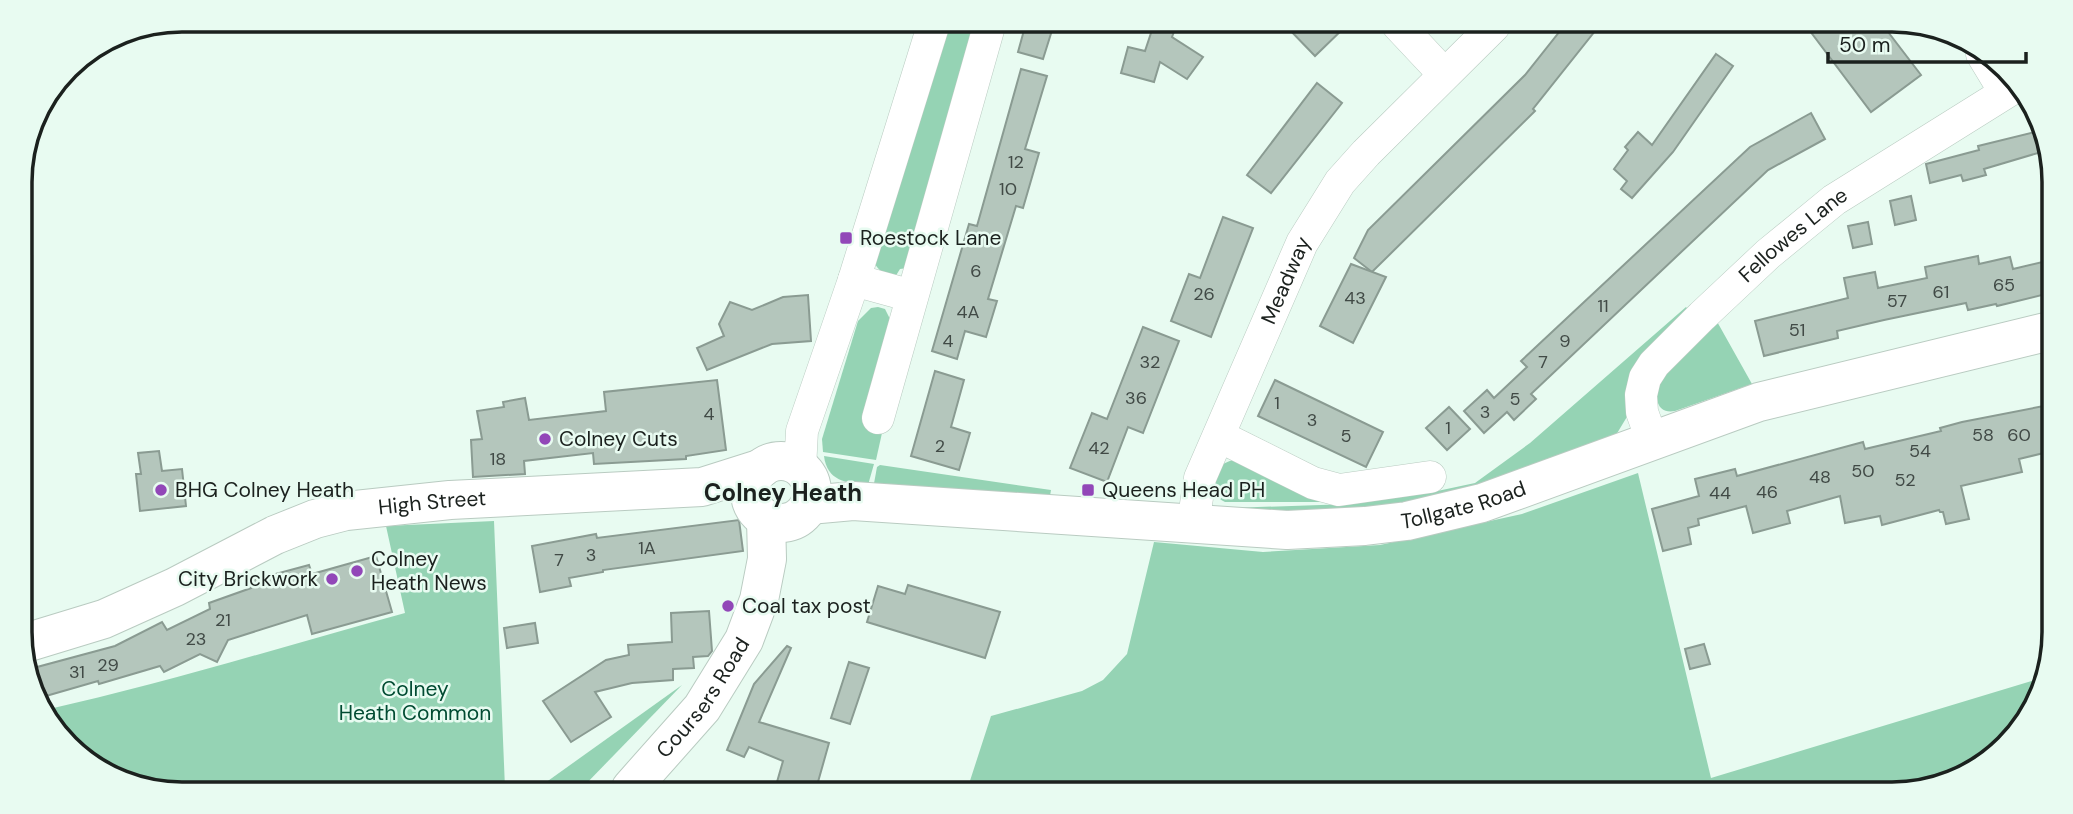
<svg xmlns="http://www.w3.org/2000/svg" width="2073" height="814" font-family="'DM Sans',sans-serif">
	<rect width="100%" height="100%" fill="#e8fbf1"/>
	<g fill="#95d3b4">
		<path d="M943,23h36l-71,245 -8,1 -5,8c-11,-2 -16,-6 -22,-16z"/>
		<polygon points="878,307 885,309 892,323 884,424 876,460 823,452 822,439 858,321 871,308"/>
		<polygon points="1686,307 1690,312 1616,435 1499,484 1354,515 1229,508 1350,504 1428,493 1475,483 1530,443"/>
		<path d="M1715,318l37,66 -77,27c-19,3 -18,-12 -20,-26z"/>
		<path d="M824,456l50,8 -6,21c-22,-2 -41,-4 -44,-29z"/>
		<path d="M1234,460l100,42h-109c-23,-11 -14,-38 9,-42z"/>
		<polygon points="880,465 1051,490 1049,502 873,489 877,467"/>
		<polygon points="1638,473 1711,778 2045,677 2045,685 1990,761 1902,794 967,790 991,716 1082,691 1103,680 1127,654 1154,542 1263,552 1380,545 1522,514"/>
		<path d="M494,521l11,267 -376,-2 -70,-47 -14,-29c121,-27 240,-64 360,-97l-19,-87z"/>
		<polygon points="682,685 582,788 538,788"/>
	</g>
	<g fill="#b4c6bc" stroke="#8a9b92" stroke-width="2">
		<polygon points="1026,23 1054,24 1043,59 1018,52"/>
		<polygon points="1154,24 1177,24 1172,37 1203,57 1187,79 1160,62 1154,82 1121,73 1128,47 1145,51"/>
		<polygon points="1285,25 1347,25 1315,56"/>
		<polygon points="1564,26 1599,26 1533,109 1535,111 1372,272 1354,258 1368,230 1525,75"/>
		<polygon points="1807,27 1885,28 1921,75 1871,112"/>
		<polygon points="1716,54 1733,66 1673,152 1632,198 1621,189 1627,181 1614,169 1628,150 1625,147 1638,132 1652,145"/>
		<polygon points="1021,69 1047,76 1025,149 1039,153 1023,208 1016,206 988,299 997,301 986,337 965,331 957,359 932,351 969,224 977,226"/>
		<polygon points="1317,83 1342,103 1271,193 1247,175"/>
		<polygon points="1811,113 1825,139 1768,170 1531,394 1536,399 1514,420 1507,412 1484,433 1464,411 1487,390 1494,398 1527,367 1521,361 1750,147"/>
		<polygon points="2039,131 2048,150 1984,169 1986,175 1963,181 1961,175 1930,183 1926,164 1979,150 1978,146"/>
		<polygon points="1911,196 1916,220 1895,225 1890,201"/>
		<polygon points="1223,217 1253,228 1211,337 1171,321 1189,274 1200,278"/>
		<polygon points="1868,222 1872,244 1853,248 1848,226"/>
		<polygon points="1978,256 1979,264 2010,257 2013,269 2051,260 2050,293 1997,306 1996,304 1968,310 1966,303 1884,320 1837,331 1838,338 1764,356 1755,321 1848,298 1844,278 1875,272 1878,288 1927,278 1925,267"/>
		<polygon points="1351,264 1386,277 1353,343 1320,326"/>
		<polygon points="808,295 811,341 772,344 707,370 697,348 724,336 719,324 730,302 752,310 783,297"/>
		<polygon points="1143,327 1179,341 1143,433 1128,427 1107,482 1070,468 1092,413 1107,419"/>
		<polygon points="935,371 964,380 951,427 970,433 959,470 911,456"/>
		<polygon points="717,380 726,450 686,456 686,459 594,464 593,453 524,461 525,474 473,477 471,440 482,439 477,411 504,407 503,402 525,398 529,420 606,411 604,392"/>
		<polygon points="1275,380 1383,432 1366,467 1258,416"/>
		<polygon points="2049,405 2048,452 2019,459 2022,472 1961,486 1969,519 1946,524 1943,512 1940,512 1939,510 1882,525 1880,516 1845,523 1840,496 1787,511 1790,523 1753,533 1746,506 1698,519 1699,525 1688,528 1691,544 1663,551 1652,509 1699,496 1695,479 1735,469 1737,476 1863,442 1865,449 1941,431 1940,428 1962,422"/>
		<polygon points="1449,407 1470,429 1447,450 1426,428"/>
		<polygon points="159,451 162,471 182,469 186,506 140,511 136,474 141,474 138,453"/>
		<polygon points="739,520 743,551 603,570 603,572 569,578 571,586 540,592 532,546 596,534 597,538"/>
		<polygon points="376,556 392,612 312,634 307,615 228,640 217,662 200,654 164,672 160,666 99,684 98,681 39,698 26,670 115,646 162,622 167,630 210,609 209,603 251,588 249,581 309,565 312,574"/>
		<polygon points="908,585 1000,612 985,658 867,622 878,586 905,594"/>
		<polygon points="709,611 712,651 708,656 693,657 694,668 673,669 673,680 632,683 595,692 611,717 571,742 543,701 606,660 629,655 628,645 672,642 671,613"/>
		<polygon points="535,623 538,643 507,648 504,628"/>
		<polygon points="1704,644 1710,664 1690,669 1685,649"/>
		<polygon points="787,646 791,648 759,722 829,743 816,789 775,789 783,761 749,747 744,757 727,750 754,684"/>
		<polygon points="849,662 869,668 850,724 831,718"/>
	</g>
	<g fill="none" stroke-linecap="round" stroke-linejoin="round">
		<defs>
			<g id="street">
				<polyline points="1398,25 1444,74"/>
				<polyline points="1982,54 2005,92"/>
				<polyline points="854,280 912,296"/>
				<polyline points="878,418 990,23"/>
				<polyline points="1219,436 1313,483 1339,490 1430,477"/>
				<path id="s1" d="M1652,440l-10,-28 -1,-17 4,-17 9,-14 48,-48 66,-62 66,-54 184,-115"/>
				<polyline points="800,468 802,431 854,280 934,23"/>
				<path id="s2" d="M1193,524l7,-46 102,-235 38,-61 26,-29 128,-127"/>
			</g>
			<g id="secondary">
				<circle cx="781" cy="492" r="31"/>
				<path id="s3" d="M809,505l44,-4 434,29 78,-4 42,-5 75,-18 277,-101 291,-71"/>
				<path id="s4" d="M22,644l82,-25 71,-32 100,-52 40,-16 31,-8 104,-11 252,-13 60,-19"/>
				<path id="s5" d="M631,788l71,-80 42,-68 15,-40 8,-41 -1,-40"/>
			</g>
		</defs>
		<use href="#street" stroke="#b9cbc1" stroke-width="33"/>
		<use href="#secondary" stroke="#b9cbc1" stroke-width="40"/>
		<use href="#street" stroke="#fff" stroke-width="32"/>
		<use href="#secondary" stroke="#fff" stroke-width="38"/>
	</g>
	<g fill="#9247b8" stroke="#e8fbf1" stroke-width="2.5">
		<rect x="839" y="231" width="14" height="14" rx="3.5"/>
		<circle cx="545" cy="439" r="7"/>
		<circle cx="161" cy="490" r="7"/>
		<rect x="1081" y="483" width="14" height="14" rx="3.5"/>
		<circle cx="357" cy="571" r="7"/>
		<circle cx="332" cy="579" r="7"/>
		<circle cx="728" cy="606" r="7"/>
	</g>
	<g text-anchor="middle" stroke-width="5" stroke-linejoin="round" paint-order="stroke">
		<g font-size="18" fill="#414a46">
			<text x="1016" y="168">12</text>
			<text x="1008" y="195">10</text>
			<text x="976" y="277">6</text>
			<text x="2004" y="291">65</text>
			<text x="1941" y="298">61</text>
			<text x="1204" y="300">26</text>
			<text x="1355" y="304">43</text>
			<text x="1897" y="307">57</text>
			<text x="1603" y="312">11</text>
			<text x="968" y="318">4A</text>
			<text x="1797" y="336">51</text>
			<text x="948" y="347">4</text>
			<text x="1565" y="347">9</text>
			<text x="1150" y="368">32</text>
			<text x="1543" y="368">7</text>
			<text x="1136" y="404">36</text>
			<text x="1515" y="405">5</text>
			<text x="1277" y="409">1</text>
			<text x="1485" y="418">3</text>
			<text x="709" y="420">4</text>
			<text x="1312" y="426">3</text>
			<text x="1448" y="434">1</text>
			<text x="1983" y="441">58</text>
			<text x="2019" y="441">60</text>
			<text x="1346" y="442">5</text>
			<text x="940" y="452">2</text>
			<text x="1099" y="454">42</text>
			<text x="1920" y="457">54</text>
			<text x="498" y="465">18</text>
			<text x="1863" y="477">50</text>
			<text x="1820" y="483">48</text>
			<text x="1905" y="486">52</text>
			<text x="1767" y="498">46</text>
			<text x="1720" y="499">44</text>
			<text x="647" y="554">1A</text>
			<text x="591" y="561">3</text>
			<text x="559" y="566">7</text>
			<text x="223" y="626">21</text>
			<text x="196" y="645">23</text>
			<text x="108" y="671">29</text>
			<text x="77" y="678">31</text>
		</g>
		<g font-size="21" fill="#1b211e" stroke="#e8fbf1">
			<text dy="7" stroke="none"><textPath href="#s1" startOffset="271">Fellowes Lane</textPath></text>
			<text dy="7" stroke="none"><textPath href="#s2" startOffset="262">Meadway</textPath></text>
			<text dy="7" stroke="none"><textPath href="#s4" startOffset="438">High Street</textPath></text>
			<text dy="7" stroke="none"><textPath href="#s3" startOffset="658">Tollgate Road</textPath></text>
			<text dy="7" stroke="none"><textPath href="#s5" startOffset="116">Coursers Road</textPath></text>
		</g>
		<g font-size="21" fill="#1b211e" stroke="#e8fbf1" text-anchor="start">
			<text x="860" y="245">Roestock Lane</text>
			<text x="559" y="446">Colney Cuts</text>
			<text x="175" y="497">BHG Colney Heath</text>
			<text x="1102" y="497">Queens Head PH</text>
			<text x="371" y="566">Colney<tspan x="371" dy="24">Heath News</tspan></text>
			<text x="318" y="586" text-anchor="end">City Brickwork</text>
			<text x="742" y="613">Coal tax post</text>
		</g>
		<g font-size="21" fill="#014b32" stroke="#e8fbf1">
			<text x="415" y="696">Colney<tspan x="415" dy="24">Heath Common</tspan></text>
		</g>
		<g font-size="24" font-weight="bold" fill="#1b211e" stroke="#e8fbf1">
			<text x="783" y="501">Colney Heath</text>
		</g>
	</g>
	<path d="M0 0H2073V814H0ZM182 32H1892A150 150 0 0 1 2042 182V632A150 150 0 0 1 1892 782H182A150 150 0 0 1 32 632V182A150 150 0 0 1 182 32Z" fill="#e8fbf1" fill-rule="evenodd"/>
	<path fill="none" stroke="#1b211e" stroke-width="3.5" d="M182 32H1892A150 150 0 0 1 2042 182V632A150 150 0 0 1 1892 782H182A150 150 0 0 1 32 632V182A150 150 0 0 1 182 32Z"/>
	<path d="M1828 52v10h198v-10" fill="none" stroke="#1b211e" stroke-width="3.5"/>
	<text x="1839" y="52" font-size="21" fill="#1b211e" stroke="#e8fbf1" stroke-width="5" paint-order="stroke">50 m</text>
</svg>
